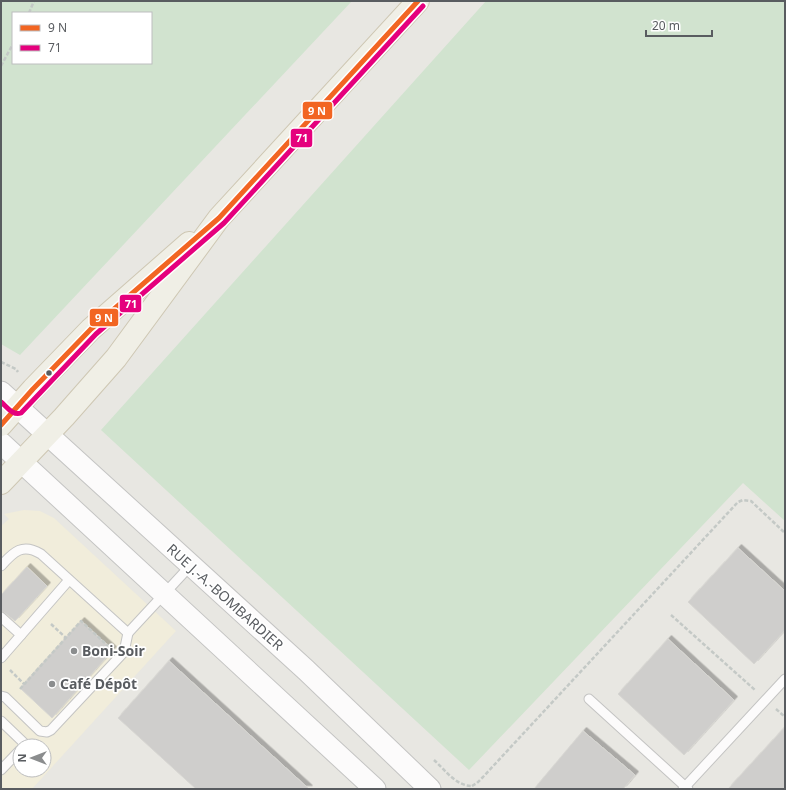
<svg xmlns="http://www.w3.org/2000/svg" width="786" height="790" font-family="'Noto Sans',sans-serif">
	<defs>
		<filter id="shadow"><feDropShadow dx="3.5" dy="-3.5" stdDeviation="0" flood-color="#0004"/></filter>
	</defs>
	<rect width="100%" height="100%" fill="#e8e7e2"/>
	<path fill="#f1eddb" fill-rule="evenodd" d="M24,510l16,1 14,7 122,113 -144,158h-31v-263l8,-7 -5,-5zM20,746h24v24h-24z"/>
	<g fill="#d1e3cf" fill-rule="evenodd">
		<path d="M1,1h351l-332,354 -19,-11zM13,13h138v50h-138z"/>
		<polygon points="486,1 785,1 785,521 743,483 469,770 101,430"/>
	</g>
	<g fill="#cfcecc" stroke="#d7d6d2" filter="url(#shadow)">
		<polygon points="738,548 785,591 785,630 754,664 688,602"/>
		<polygon points="27,567 47,586 15,621 5,613 1,611 1,595"/>
		<polygon points="81,621 113,650 52,718 20,688"/>
		<polygon points="668,639 734,700 684,755 618,694"/>
		<polygon points="169,661 309,789 196,789 118,718"/>
		<polygon points="785,727 785,789 728,789"/>
		<polygon points="583,731 635,775 623,789 534,789"/>
	</g>
	<g fill="none" stroke-linecap="round" stroke-linejoin="round">
		<defs>
			<g id="service">
				<path d="M1,566c13,-15 22,-23 40,-12l87,79 63,-68"/>
				<polyline points="1,617 21,635"/>
				<polyline points="1,658 69,580"/>
				<polyline points="1,696 5,697 40,731 47,732 51,730 124,652 128,633"/>
				<polyline points="589,699 688,789"/>
				<polyline points="1,721 25,744 23,746"/>
				<polyline points="1,770 20,750"/>
				<polyline points="683,789 785,679"/>
			</g>
			<g id="tertiary">
				<polyline points="1,392 306,670 430,789"/>
				<polyline points="1,443 375,789"/>
			</g>
			<g id="primary">
				<polyline points="1,425 33,389 91,329 189,243"/>
				<polyline points="1,483 64,417 116,358 219,218 418,1"/>
			</g>
		</defs>
		<use href="#service" stroke="#c4c4c3" stroke-width="11"/>
		<use href="#tertiary" stroke="#c4c4c3" stroke-width="23"/>
		<use href="#primary" stroke="#cec7b3" stroke-width="24"/>
		<g stroke="#c4c9c6" stroke-width="2.5" stroke-dasharray="4 2" stroke-linecap="butt">
			<polyline points="29,13 34,1"/>
			<polyline points="1,66 13,44"/>
			<polyline points="1,362 16,369 18,372"/>
			<polyline points="671,615 755,690"/>
			<polyline points="51,624 66,638"/>
			<polyline points="10,670 24,684"/>
			<polyline points="20,689 81,621 108,646"/>
			<polyline points="776,709 785,717"/>
			<path d="M434,760c11,10 22,26 38,26"/>
			<polyline points="472,786 477,783 483,777 738,502 743,500 751,501 785,533"/>
		</g>
		<use href="#service" stroke="#fcfbfb" stroke-width="9"/>
		<use href="#tertiary" stroke="#fcfbfb" stroke-width="21"/>
		<use href="#primary" stroke="#f0efe6" stroke-width="22"/>
		<defs>
			<polyline id="bus-1" points="1,425 33,389 91,329 219,218 418,1"/>
			<path id="bus-2" d="M1,402c6,5 12,14 20,11l75,-79 128,-111 199,-217"/>
		</defs>
		<use href="#bus-1" stroke="#fff" stroke-width="8"/>
		<use href="#bus-2" stroke="#fff" stroke-width="8"/>
		<use href="#bus-1" stroke="#f26522" stroke-width="5"/>
		<use href="#bus-2" stroke="#e5007d" stroke-width="5"/>
	</g>
	<circle fill="#595c60" stroke="#fff" stroke-width="1.5" cx="49" cy="373" r="3.5"/>
	<g fill="#8b8d8e" stroke="#fff" stroke-width="1.5">
		<circle cx="74" cy="651" r="4"/>
		<circle cx="52" cy="684" r="4"/>
	</g>
	<g text-anchor="middle" stroke-width="3.5" stroke-linejoin="round" paint-order="stroke">
		<g font-size="14" fill="#595c60" stroke="#fff">
			<text transform="translate(225 597) rotate(42)" y="5">RUE J.-A.-BOMBARDIER</text>
		</g>
		<g font-size="14" font-weight="bold" fill="#595c60" stroke="#fff" text-anchor="start">
			<text x="82" y="656">Boni-Soir</text>
			<text x="60" y="689">Café Dépôt</text>
		</g>
	</g>
	<g stroke="#fff" stroke-width="1.5">
		<rect x="302" y="101" width="31" height="19" rx="4" fill="#f26522"/>
		<rect x="290" y="128" width="23" height="20" rx="4" fill="#e5007d"/>
		<rect x="119" y="294" width="23" height="19" rx="4" fill="#e5007d"/>
		<rect x="89" y="308" width="30" height="19" rx="4" fill="#f26522"/>
	</g>
	<g font-size="11" text-anchor="middle" font-weight="bold" fill="#fff">
		<text x="317" y="115">9 N</text>
		<text x="302" y="142">71</text>
		<text x="131" y="308">71</text>
		<text x="104" y="322">9 N</text>
	</g>
	<rect width="786" height="790" fill="none" stroke="#595c60" stroke-width="4"/>
	<rect x="12" y="12" width="140" height="52" fill="#ffffff" stroke="#bdbebf"/>
	<rect x="20" y="25" width="20" height="6" fill="#f26522" stroke="#bdbebf"/>
	<text x="48" y="32" font-size="12" fill="#595c60">9 N</text>
	<rect x="20" y="45" width="20" height="6" fill="#e5007d" stroke="#bdbebf"/>
	<text x="48" y="52" font-size="12" fill="#595c60">71</text>
	<g transform="translate(32 758) rotate(270)"><circle r="19" fill="#ffffff" stroke="#bdbebf"/>
	<path d="M0-3L7 15L0 10L-7 15Z" fill="#8b8d8e"/>
	<text y="-6" font-size="11" font-weight="bold" text-anchor="middle" fill="#595c60">N</text>
	</g>
	<path d="M646 30v6h66v-6" fill="none" stroke="#595c60" stroke-width="2"/>
	<text x="652" y="30" font-size="12" fill="#595c60" stroke="#ffffff" stroke-width="3" paint-order="stroke">20 m</text>
</svg>
